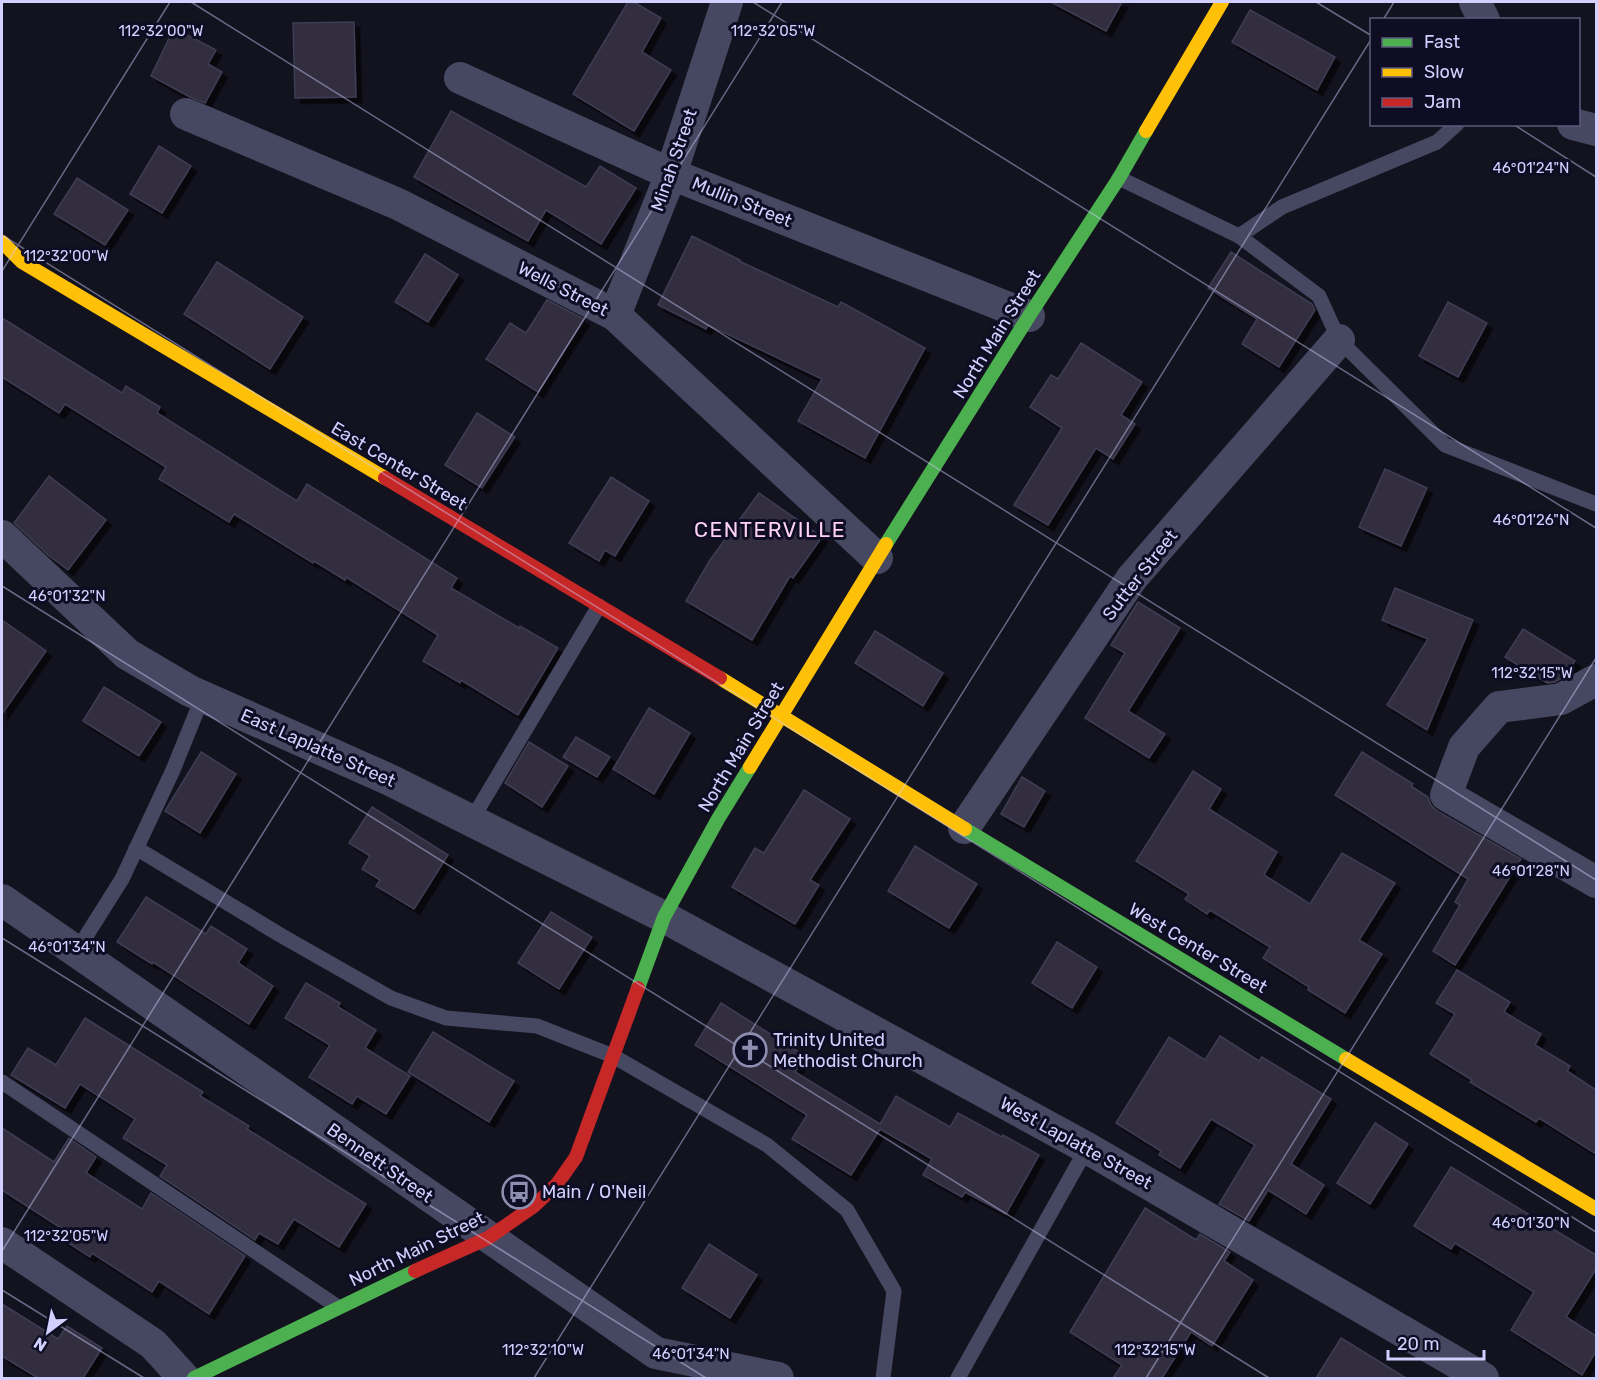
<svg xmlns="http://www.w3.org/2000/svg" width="1598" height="1380" font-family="Rubik,sans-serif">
	<defs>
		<filter id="shadow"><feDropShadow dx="5.5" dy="5.5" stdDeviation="0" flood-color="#0009"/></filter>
	</defs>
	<rect width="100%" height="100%" fill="#13121f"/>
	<g fill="#312f41" stroke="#3e3c53" stroke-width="1.5" filter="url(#shadow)">
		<polygon points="628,2 634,2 661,18 642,52 671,70 634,131 573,94"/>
		<polygon points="1051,2 1122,2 1106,31"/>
		<polygon points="1250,10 1335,57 1317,90 1232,42"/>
		<polygon points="354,22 356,97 295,98 293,23"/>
		<polygon points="174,28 216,50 208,64 222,72 205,103 190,97 151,76"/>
		<polygon points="451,111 586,187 600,166 636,188 601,244 546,210 528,241 414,177"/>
		<polygon points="159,146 191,166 162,213 130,194"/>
		<polygon points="77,178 128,210 105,245 54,214"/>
		<polygon points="692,236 740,260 739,261 838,307 841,302 925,348 865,458 798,421 822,379 708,325 706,329 658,305"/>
		<polygon points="1231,252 1312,304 1315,310 1279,367 1242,344 1257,319 1208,288"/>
		<polygon points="425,254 458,275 428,322 395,302"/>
		<polygon points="217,262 303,317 270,369 184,314"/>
		<polygon points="547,300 584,319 538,392 486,359 510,323 526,333"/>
		<polygon points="1448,302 1487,323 1458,377 1419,356"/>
		<polygon points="2,318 122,393 126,386 160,407 157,413 297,501 307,484 457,578 451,588 519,628 520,626 558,648 518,715 461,680 460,683 423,661 438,635 346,577 345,580 314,561 313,563 234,514 229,522 159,479 166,467 65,404 59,413 2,377"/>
		<polygon points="1081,343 1142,382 1121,415 1135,424 1113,459 1096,448 1048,525 1014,505 1062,428 1030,407 1051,375 1058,379"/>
		<polygon points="477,413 515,437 482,488 445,465"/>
		<polygon points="1385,469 1427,488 1401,546 1359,527"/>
		<polygon points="49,476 106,520 68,570 48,555 14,523"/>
		<polygon points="611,477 649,501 615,556 605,550 599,561 569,543"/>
		<polygon points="759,493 822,537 793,578 790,576 752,640 686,601 710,560"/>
		<polygon points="1395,588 1473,620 1427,730 1387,705 1428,639 1382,620"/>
		<polygon points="1138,602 1180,628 1128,711 1165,734 1149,758 1085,718 1125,653 1111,645"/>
		<polygon points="2,620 46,651 2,714"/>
		<polygon points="1523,629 1575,661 1565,676 1555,682 1547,683 1505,657"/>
		<polygon points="875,631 943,673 923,706 855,663"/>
		<polygon points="104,687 161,722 139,756 83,721"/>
		<polygon points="649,708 690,733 654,794 613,769"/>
		<polygon points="576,737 610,757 597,777 563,757"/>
		<polygon points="529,742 568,766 542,807 505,783"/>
		<polygon points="201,752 236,774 200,833 165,811"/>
		<polygon points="1362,752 1413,784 1411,786 1428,797 1431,805 1437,811 1521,859 1455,965 1433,951 1460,905 1455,902 1468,879 1335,795"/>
		<polygon points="1193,771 1221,789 1209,809 1277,852 1264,875 1310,904 1342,853 1395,883 1359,940 1382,954 1345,1013 1308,990 1309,987 1263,958 1270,947 1210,910 1207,914 1185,899 1189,894 1136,861"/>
		<polygon points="1022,777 1045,791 1024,827 1001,814"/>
		<polygon points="804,790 850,819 810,880 819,885 795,924 732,887 755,848 764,853"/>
		<polygon points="372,807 448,855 414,909 376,886 380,880 362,869 370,856 349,843"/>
		<polygon points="915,846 977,884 949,928 888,891"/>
		<polygon points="146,897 206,934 211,926 247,949 238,963 273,986 249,1024 153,962 152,964 117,942"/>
		<polygon points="551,912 592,937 559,989 518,963"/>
		<polygon points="1057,942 1097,967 1072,1008 1032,983"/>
		<polygon points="1457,970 1510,1002 1504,1012 1541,1034 1535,1045 1570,1066 1567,1071 1596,1090 1596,1154 1539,1118 1536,1122 1470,1082 1472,1080 1430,1054 1455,1014 1436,1003"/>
		<polygon points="306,983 340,1003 338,1007 376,1030 365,1048 410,1076 386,1114 357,1096 352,1104 309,1077 330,1045 285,1018"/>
		<polygon points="721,1003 805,1056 795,1072 880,1124 896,1096 950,1127 958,1113 1002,1137 1003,1135 1039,1155 1006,1214 965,1192 962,1197 923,1175 932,1159 880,1129 851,1175 792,1139 807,1115 695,1045"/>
		<polygon points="85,1018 203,1092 200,1096 249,1126 247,1129 366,1204 339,1247 294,1219 278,1244 259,1233 255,1240 160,1176 167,1165 123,1138 135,1119 80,1084 65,1108 11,1075 28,1048 56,1065"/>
		<polygon points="433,1032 514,1081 489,1122 408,1072"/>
		<polygon points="1220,1036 1259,1061 1262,1057 1331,1099 1291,1164 1324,1185 1306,1214 1268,1190 1249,1221 1219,1204 1255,1145 1211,1119 1180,1168 1159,1155 1161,1151 1116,1123 1169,1037 1205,1060"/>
		<polygon points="1375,1123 1408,1144 1370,1204 1337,1183"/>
		<polygon points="2,1128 54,1162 69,1138 96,1157 86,1173 142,1209 151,1193 245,1256 209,1314 159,1281 152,1292 92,1253 90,1257 56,1235 61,1228 2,1190"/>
		<polygon points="1451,1167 1596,1255 1596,1269 1566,1317 1596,1336 1596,1351 1582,1375 1511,1330 1534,1292 1455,1243 1451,1249 1414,1226"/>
		<polygon points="1145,1208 1196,1240 1200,1234 1230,1252 1224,1261 1253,1280 1212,1346 1191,1332 1162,1378 1113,1378 1122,1365 1070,1332"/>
		<polygon points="709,1244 757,1275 730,1318 682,1288"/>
		<polygon points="2,1304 58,1339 67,1326 102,1348 83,1378 38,1378 2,1356"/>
		<polygon points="1341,1338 1406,1378 1316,1378"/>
	</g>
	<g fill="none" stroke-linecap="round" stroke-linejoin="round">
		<g stroke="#464760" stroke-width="15">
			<polyline points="1119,178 1239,236 1319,296 1339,340 1445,445 1596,504"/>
			<polyline points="1239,236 1282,207 1437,142 1457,124"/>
			<polyline points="471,821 599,606"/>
			<polyline points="136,848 282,936 391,998 446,1018 537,1026 613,1056 767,1145 847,1210 894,1291 883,1378"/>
			<polyline points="76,952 122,879 173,770 203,696"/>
			<polyline points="2,1082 338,1307"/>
			<polyline points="958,1378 1087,1148"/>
		</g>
		<g stroke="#464760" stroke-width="32">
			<polyline points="1475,2 1484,20"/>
			<polyline points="460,78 671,174 1029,316"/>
			<polyline points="186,114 398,204 615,315 877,558"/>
			<polyline points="1573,124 1596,130"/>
			<polyline points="615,315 671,174 727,2"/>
			<polyline points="2,536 127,654 190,691 390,780 664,917 1087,1148 1483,1378"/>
			<polyline points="1596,680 1561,699 1499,707 1464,747 1446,795 1596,882"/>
			<polyline points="964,828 1132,578 1339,340"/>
			<polyline points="2,900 656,1353 778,1378"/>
			<polyline points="2,1243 153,1344 184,1378"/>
		</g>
		<g stroke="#4caf50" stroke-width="14">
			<polyline points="886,544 1029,316 1119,178 1146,131"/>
			<polyline points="965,829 1346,1059"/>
			<polyline points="638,988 664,917 718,819 750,767"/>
			<polyline points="194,1378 415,1271"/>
		</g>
		<g stroke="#ffc107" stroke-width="14">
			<polyline points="1146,131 1222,2"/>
			<polyline points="2,242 22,262 385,478"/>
			<polyline points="720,678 965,829"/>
			<polyline points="750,767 886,544"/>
			<polyline points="1346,1059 1596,1209"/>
		</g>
		<g stroke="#c62828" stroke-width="14">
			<polyline points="385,478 720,678"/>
			<polyline points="415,1271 488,1238 534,1206 557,1184 576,1157 638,988"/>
		</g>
	</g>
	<path fill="none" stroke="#d1d0ff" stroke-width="1.5" stroke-opacity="0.45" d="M191,2l1405,878M753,2l843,526M1316,2l56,34M1383,20l11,-18M1513,124l83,53M2,235l1594,997M2,271l168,-269M2,586l1267,792M2,938l704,440M2,1251l780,-1249M2,1290l142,88M534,1378l838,-1340M1146,1378l450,-720"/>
	<defs>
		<symbol id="church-ring" viewBox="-11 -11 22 22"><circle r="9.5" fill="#0e0d24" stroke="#8e8eb1" stroke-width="1.5"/><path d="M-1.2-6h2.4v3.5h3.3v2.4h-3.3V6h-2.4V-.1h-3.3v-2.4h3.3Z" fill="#8e8eb1"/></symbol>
		<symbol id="bus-ring" viewBox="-11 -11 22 22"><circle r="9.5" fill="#0e0d24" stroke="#8e8eb1" stroke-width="1.5"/><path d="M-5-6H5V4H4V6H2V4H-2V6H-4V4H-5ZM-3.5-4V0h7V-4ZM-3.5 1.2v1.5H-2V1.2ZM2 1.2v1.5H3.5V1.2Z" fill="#8e8eb1"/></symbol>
	</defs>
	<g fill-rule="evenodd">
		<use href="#church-ring" x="731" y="1031" width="38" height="38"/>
		<use href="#bus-ring" x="500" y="1173" width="38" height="38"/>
	</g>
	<g text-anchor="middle" stroke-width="6" stroke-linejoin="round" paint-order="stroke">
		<g font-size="18" fill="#d1d0ff" stroke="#0e0d24">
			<text transform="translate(674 160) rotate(-71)" y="6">Minah Street</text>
			<text transform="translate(742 202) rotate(22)" y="6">Mullin Street</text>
			<text transform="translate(563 289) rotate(27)" y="6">Wells Street</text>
			<text transform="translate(997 334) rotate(-58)" y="6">North Main Street</text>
			<text transform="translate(399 466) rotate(31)" y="6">East Center Street</text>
			<text transform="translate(1140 575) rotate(-52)" y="6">Sutter Street</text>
			<text transform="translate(741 747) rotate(-59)" y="6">North Main Street</text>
			<text transform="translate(318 748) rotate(24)" y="6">East Laplatte Street</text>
			<text transform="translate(1198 948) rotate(31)" y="6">West Center Street</text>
			<text transform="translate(1076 1143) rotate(29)" y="6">West Laplatte Street</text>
			<text transform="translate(380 1163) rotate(35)" y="6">Bennett Street</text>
			<text transform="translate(417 1249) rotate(-26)" y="6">North Main Street</text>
		</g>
		<g font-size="18" fill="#d1d0ff" stroke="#0e0d24" text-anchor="start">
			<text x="773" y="1046">Trinity United<tspan x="773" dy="21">Methodist Church</tspan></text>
			<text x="542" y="1198">Main / O'Neil</text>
		</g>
		<g font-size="21" letter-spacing="1.5" fill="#ffd2f3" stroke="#0e0d24">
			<text x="770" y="537">CENTERVILLE</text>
		</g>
	</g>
	<g font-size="15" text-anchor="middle" fill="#d1d0ff" stroke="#0e0d24" stroke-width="6" stroke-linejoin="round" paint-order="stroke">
		<text x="161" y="36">112°32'00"W</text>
		<text x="773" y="36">112°32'05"W</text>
		<text x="1531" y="173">46°01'24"N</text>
		<text x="66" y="261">112°32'00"W</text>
		<text x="1531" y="525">46°01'26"N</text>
		<text x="67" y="601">46°01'32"N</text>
		<text x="1532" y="678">112°32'15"W</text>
		<text x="1531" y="876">46°01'28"N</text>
		<text x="67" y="952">46°01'34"N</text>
		<text x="1531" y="1228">46°01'30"N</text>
		<text x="66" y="1241">112°32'05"W</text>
		<text x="543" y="1355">112°32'10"W</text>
		<text x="1155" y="1355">112°32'15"W</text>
		<text x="691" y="1359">46°01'34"N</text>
	</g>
	<rect width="1598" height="1380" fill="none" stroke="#d1d0ff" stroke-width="6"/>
	<rect x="1370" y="18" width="210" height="108" fill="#0e0d24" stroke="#5c5b7c" stroke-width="1.5"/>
	<rect x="1382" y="38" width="30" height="9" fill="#4caf50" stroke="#5c5b7c" stroke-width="1.5"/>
	<text x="1424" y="48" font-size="18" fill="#d1d0ff">Fast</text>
	<rect x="1382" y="68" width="30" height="9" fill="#ffc107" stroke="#5c5b7c" stroke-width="1.5"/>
	<text x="1424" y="78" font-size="18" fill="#d1d0ff">Slow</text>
	<rect x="1382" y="98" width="30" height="9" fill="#c62828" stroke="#5c5b7c" stroke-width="1.5"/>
	<text x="1424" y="108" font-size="18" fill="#d1d0ff">Jam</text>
	<g transform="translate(48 1332) rotate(212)" stroke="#0e0d24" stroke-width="4.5" paint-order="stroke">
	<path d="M0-4.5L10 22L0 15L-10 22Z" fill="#d1d0ff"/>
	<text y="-9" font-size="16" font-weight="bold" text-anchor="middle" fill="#d1d0ff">N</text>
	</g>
	<path d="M1388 1350v9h96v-9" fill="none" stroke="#d1d0ff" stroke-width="3"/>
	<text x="1397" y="1350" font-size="18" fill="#d1d0ff" stroke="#0e0d24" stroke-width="4.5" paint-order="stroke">20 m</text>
</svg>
